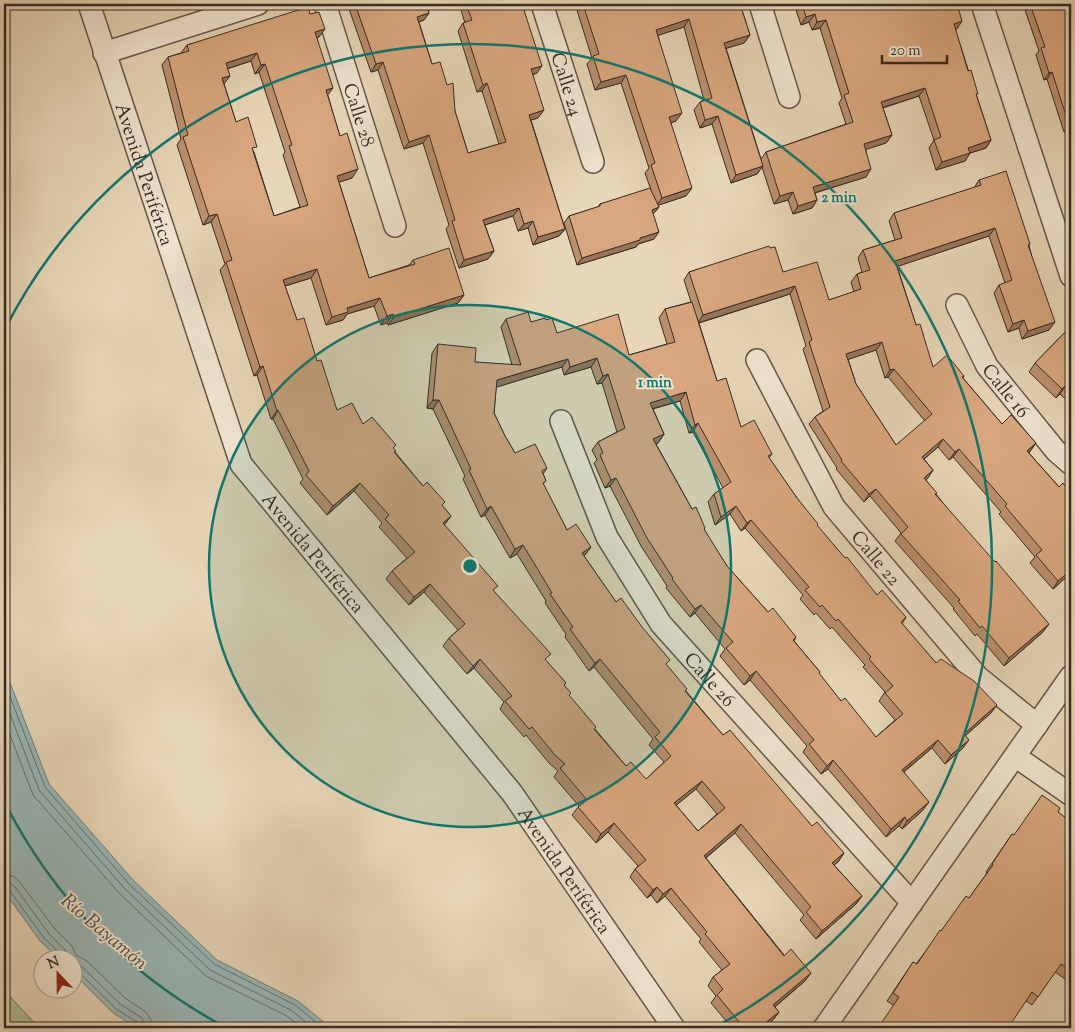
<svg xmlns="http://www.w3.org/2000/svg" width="1075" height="1032" font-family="'Sorts Mill Goudy',serif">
	<rect width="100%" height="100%" fill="#e7d6b7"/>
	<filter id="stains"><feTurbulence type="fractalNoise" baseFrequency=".004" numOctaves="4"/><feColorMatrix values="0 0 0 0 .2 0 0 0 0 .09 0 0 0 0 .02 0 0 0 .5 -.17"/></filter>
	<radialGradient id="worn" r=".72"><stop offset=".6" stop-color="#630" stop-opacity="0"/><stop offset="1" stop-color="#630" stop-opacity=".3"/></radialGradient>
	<polygon fill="#afbf93" stroke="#73765c" points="4,990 39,1028 4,1028"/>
	<polygon fill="#99b7b7" stroke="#727f7d" points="4,667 49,784 133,880 217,960 298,1001 331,1028 137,1028 113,1013 73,973 72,960 59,959 40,941 4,891"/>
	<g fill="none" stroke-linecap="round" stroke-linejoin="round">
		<g stroke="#68726e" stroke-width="1">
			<polyline points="4,681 45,787 129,884 214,964 295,1005 323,1028"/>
			<polyline points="4,698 39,790 124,888 210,970 291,1010 313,1028"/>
			<polyline points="4,719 33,795 119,893 206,976 287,1016 302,1028"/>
			<polyline points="4,875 13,876 19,881 55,929 72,946 76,955 87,961 125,998 146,1012 151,1020 152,1028"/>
			<polyline points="4,882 10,883 15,887 49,934 66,951 68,960"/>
			<polyline points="4,889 10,891 44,938 61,954 62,960"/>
			<polyline points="72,963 81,966 120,1004 142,1018 145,1028"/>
			<polyline points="72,970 78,971 116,1009 137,1022 139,1028"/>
		</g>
		<defs>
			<g id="street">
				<path id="s1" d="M89,4l152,460 271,329 162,235"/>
				<path id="s2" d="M325,4l70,222"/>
				<path id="s3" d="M542,4l51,158"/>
				<polyline points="760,4 789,97"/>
				<polyline points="982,4 1071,276"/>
				<polyline points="104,53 258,4"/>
				<path id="s4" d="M957,305l30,61 69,85 15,13"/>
				<path id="s5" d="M757,360l77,147 144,170 59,48"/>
				<path id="s6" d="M561,421l46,116 54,87 251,279"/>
				<polyline points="1015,756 1071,795"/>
				<polyline points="824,1028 1071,676"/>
			</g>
		</defs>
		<use href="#street" stroke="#63564a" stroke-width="24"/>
		<use href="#street" stroke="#efe4d0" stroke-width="21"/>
	</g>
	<g fill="#bb906d" stroke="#372c25" fill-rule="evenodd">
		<polygon points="350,4 430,4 427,5 429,13 424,20 419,22 432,64 455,111 468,153 499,144 482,91 477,92 458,31 463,23 465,23 459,4 522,4 537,73 532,75 538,118 531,120 565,229 559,236 533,245 528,228 518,231 513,216 485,225 494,251 488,259 459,268 446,229 449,225 423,143 404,149 378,70 371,72 348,6"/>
		<polygon points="575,4 740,4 750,35 744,43 726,48 761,159 766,152 846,124 839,103 842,98 820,28 812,30 809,22 801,25 794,4 957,4 957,29 955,29 991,140 986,148 970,153 965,161 936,170 929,148 934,140 919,96 883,108 892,135 886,143 866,149 866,177 815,193 817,200 812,208 793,214 788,200 774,204 762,167 757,174 731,183 712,124 700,128 694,110 700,102 704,100 684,27 658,35 676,121 671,123 686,196 658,205 659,207 653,214 654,239 638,244 636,247 577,265 564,223 569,216 598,207 600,204 651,190 645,173 649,168 621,83 595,90 587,64 592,58"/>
		<polygon points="1023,4 1071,4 1071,130 1064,132 1047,79 1044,80 1036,55 1039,51"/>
		<path d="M310,14l9,23 -2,1 11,58 24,82 -13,4 30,96 40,-13 4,-5 51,35 -6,8 -70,22 -1,-2 -6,2 -7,-19 -27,8 -4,6 -17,5 -15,-47 -26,8 12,34 20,41 20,49 26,14 31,25 1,3 28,34 28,30 -7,9 102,136 20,22 -2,2 5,11 26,33 31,37 20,13 18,-17 -15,-17 4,-6 -59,-72 -5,4 -24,-34 1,-3 -21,-31 1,-2 -29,-47 -7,4 -25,-43 -4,2 -18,-38 2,-3 -32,-67 -6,-1 5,-55 6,-9 37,18 37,3 -11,-38 5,-8 25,3 15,-2 11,13 72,22 38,-11 -8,-26 6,-9 26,-7 -7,-22 5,-8 81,-24 13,24 46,28 25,-8 -3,-10 6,-8 5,-2 -4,-14 5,-8 32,-10 -6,-19 5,-8 80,-25 5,-8 51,64 -1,1 20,85 -27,9 -3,-11 -11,4 -14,-39 5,-8 6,-2 -16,-47 -92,30 19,59 17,42 31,9 -1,2 39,46 34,19 -7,10 30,34 12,6v80l-18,16 -23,-26 5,-6 -36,-43 2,-2 -48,-55 -4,3 -11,-13 -14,12 9,11 -7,10 10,14 107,138 -39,34 -27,-32 -2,2 -22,-27 1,-1 -59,-67 6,-8 -31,-37 -6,6 -28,-33 1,-1 -28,-44 6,-7 8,-6 -20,-62 3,-3 -16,-52 -91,29 18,58 24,46 31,27 -3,4 28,40 20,28 60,69 29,22 -4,7 34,39 55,50 -25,22 -3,13 -18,16 -13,-16 -28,24 19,38 -21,19 -3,-3 -13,11 -58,-68 -7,5 -18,-22 4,-6 -57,-66 -6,5 -24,-29 5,-7 -30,-36 -5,4 -24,-29 1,-2 -26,-40 -31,-60 -5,2 -11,-25 3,-3 -5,-10 6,-8 19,-10 -15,-49 -5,1 -6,-17 -27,8 -2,-8 -66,20 -2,26 11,23 10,17 32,15 -4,6 3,7 -3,3 24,46 24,17 -7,9 32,46 51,64 19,25 37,44 89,91 32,27 -6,9 -4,3 28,31 -6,8 -40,35 -16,-19 4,-5 -69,-82 -29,25 99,123 -30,26 4,5 -6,8 -10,8h-31l-21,-25 5,-7 -8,-10 5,-9 9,-7 -23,-28 2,-3 -36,-43 -8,7 -6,-8 -4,3 -17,-21 5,-8 3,-3 -30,-34 -12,11 -24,-28 7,-9 -25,-29 4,-6 -9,-8 -23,-28 -2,2 -24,-28 4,-7 -30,-34 -7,6 -24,-28 6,-8 9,-8 -34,-38 -15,13 -23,-26 6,-8 15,-13 -28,-31 3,-4 -28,-32 -27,24 -27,-32 3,-4 -30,-60h-2l-14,-44 -3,1 -34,-106 5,-6 -14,-42 -8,3 -26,-80 4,-6 -19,-74 6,-8 13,-4 6,-8zM251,61l4,13 4,-2 26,80 -2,3 17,52 -26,9 -20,-64 -18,-30 -12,-38 3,-15zM876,350l9,28 3,-1 37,44 -29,24 -40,-61 -8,-25zM680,401l9,32 4,-1 30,56 -9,6 -6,8 7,23 15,-11 11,17 4,-3 58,67 -3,4 14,16 2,-2 14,16 2,-2 33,38 -2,2 22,25 -6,9 16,19 -19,17 -35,-36 -22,-27 1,-2 -26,-31 2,-4 -28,-25 -41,-46 -23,-36 -12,-21 -36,-65 2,-1 6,-9 -11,-25zM696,789l21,25 -19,17 -22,-26z"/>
		<polygon points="1071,161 1071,184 1066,168"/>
		<polygon points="1071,326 1071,404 1060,394 1056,398 1029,372 1035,363"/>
		<polygon points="1071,745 1071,754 1067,751"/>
		<polygon points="1058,812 1071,822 1071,983 1055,972 1032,1005 1026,1001 893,1005 887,1001 913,962 916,964 941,931 969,898 987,873 986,872 1012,834 1014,835"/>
	</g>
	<g fill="#987559" stroke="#372c25">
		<polygon points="429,13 424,20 412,24 417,17"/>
		<polygon points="815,14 809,22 801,25 806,17"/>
		<polygon points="689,19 684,27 650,38 656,30"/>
		<polygon points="826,20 820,28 812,30 817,22"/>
		<polygon points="962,21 957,29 948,32 954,24"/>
		<polygon points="325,29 319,37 309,40 315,32"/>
		<polygon points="750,35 744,43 718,51 724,43"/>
		<polygon points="257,53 251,61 220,71 226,63"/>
		<polygon points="383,62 378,70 371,72 376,64"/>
		<polygon points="265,64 259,72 255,74 261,65"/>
		<polygon points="542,66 537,73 525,77 531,69"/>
		<polygon points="1052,72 1047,79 1044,80 1049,73"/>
		<polygon points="626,75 621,83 595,90 601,82"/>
		<polygon points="230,76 224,84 222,78"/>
		<polygon points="487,83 482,91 477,92 483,85"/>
		<polygon points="333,88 327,96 326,90"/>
		<polygon points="925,88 919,96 875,110 881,102"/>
		<polygon points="544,110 538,118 524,122 529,115"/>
		<polygon points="682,113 676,121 663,125 669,117"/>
		<polygon points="718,116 712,124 700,128 705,120"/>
		<polygon points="1071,124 1071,130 1064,132 1069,125"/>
		<polygon points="429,135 423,143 404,149 409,142"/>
		<polygon points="892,135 886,143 858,152 864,144"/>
		<polygon points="991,140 986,148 970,153 965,161 936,170 942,162 968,148"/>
		<polygon points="763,166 757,174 731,183 736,175"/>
		<polygon points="358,169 352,178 331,185 337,176"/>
		<polygon points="871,169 866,177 807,195 813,187"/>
		<polygon points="692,188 686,196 656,206 662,198"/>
		<polygon points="793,192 788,200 774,204 780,196"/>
		<polygon points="817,200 812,208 793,214 798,206"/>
		<polygon points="659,207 654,213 647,216 652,210"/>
		<polygon points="519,208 513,216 478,227 483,220"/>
		<polygon points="217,214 211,222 203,225 209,216"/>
		<polygon points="533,221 528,228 518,231 524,224"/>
		<polygon points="995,228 989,236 890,269 895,261"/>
		<polygon points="565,229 559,236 533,245 538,237"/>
		<polygon points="659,232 654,239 638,244 636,247 577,265 582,258 640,238"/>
		<polygon points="494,251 488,259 459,268 464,260"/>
		<polygon points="317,269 311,278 278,288 283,280"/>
		<polygon points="795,286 790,294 698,323 703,315"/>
		<polygon points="464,295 458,303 388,325 394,317"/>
		<polygon points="380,298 374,306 347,314 343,320 326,325 332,317 347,308"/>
		<polygon points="393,314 387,323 381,325 387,316"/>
		<polygon points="1024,320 1019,328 1008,332 1013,324"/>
		<polygon points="1055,322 1049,330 1022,339 1028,331"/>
		<polygon points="882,342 876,350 841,362 846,354"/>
		<polygon points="597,358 591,367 564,375 570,367"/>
		<polygon points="568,359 562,367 491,389 497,380"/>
		<polygon points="263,366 257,375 254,376 260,367"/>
		<polygon points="894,369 888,377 885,378 890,370"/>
		<polygon points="608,374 602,383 597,384 603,376"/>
		<polygon points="1066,385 1060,394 1056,398 1062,389"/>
		<polygon points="686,392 680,401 644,411 650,403"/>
		<polygon points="433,400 439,400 433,409 427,408"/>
		<polygon points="278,410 273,419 271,419 277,411"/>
		<polygon points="698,423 693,432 689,433 695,425"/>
		<polygon points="664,434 658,443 647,447 653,439"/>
		<polygon points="943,439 938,447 917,465 922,457"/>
		<polygon points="1036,443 1030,451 1022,459 1027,451"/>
		<polygon points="959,449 953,457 949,460 955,452"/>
		<polygon points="933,470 928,478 918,485 924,478"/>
		<polygon points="616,478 610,486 605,488 611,480"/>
		<polygon points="360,483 354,491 327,515 333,506"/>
		<polygon points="876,489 870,496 864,502 869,494"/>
		<polygon points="491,506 485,515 481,517 487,509"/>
		<polygon points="736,506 730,514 715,525 721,517"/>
		<polygon points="451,516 445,524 437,531 443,523"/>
		<polygon points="751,520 745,528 741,531 747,523"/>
		<polygon points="523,545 517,554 510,558 515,549"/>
		<polygon points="591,547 585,555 576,561 582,553"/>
		<polygon points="1071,570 1071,573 1053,589 1058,581"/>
		<polygon points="430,584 424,592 409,605 414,597"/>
		<polygon points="701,605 695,613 690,617 695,609"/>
		<polygon points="1049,624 1043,632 1004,666 1009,658"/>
		<polygon points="480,659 474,668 467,674 473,666"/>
		<polygon points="600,659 594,667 589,671 595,663"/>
		<polygon points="756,671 750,680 744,685 750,676"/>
		<polygon points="997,705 991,713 958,742 964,734"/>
		<polygon points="938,740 932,748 896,778 902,770"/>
		<polygon points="969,740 963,748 945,764 951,755"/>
		<polygon points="833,760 828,769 821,774 827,766"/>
		<polygon points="702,781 696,789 668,812 674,803"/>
		<polygon points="929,802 923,810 902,829 907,821"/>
		<polygon points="905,817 899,826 886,837 891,829"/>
		<polygon points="614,823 608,832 596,843 601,834"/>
		<polygon points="741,824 735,833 698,864 704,856"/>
		<polygon points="844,853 838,862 827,871 832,863"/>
		<polygon points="657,887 651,895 647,898 653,890"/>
		<polygon points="671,888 665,896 657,903 663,894"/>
		<polygon points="862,896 856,904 816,939 822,931"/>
		<polygon points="811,973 805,981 767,1013 773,1005"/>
		<polygon points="779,1012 773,1020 763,1028 759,1028"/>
	</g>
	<g fill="#d9a77f" stroke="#372c25" fill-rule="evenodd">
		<polygon points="355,4 426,4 429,13 417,17 432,64 440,62 447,85 453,83 455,111 468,153 506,142 487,83 483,85 463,23 472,20 466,4 522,4 542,66 531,69 544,110 529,115 565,229 538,237 533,221 524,224 519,208 483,220 494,251 464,260 452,221 455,220 429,135 409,142 383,62 376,64"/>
		<polygon points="583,4 740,4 750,35 724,43 763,166 736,175 718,116 705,120 700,102 712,98 689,19 656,30 682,113 669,117 692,188 662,198 651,165 655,163 626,75 601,82 593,56 599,54"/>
		<polygon points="802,4 957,4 962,21 954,24 968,71 971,70 978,94 976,94 991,140 968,148 970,153 942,162 934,140 941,137 925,88 881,102 892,135 864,144 871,169 813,187 817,200 798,206 793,192 780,196 766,152 853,122 844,95 849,93 826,20 817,22 815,14 806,17"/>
		<polygon points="1030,4 1071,4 1071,124 1069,125 1052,72 1049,73 1041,48 1045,47"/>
		<path d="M308,7l2,7 9,-2 6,17 -10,3 18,56 -7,2 14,46 7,-3 11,36 -21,7 32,102 46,-14 -2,-4 36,-12 15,47 -70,22 -1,-3 -6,2 -7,-18 -33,10 1,4 -16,5 -15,-48 -34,11 14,40 7,-2 13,43 4,-1 16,50 15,-7 11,21 9,-7 24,28 -3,3 3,3 -2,1 29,34 4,-4 18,20 -3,3 9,11 -8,7 55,63 -5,4 58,64 -6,5 21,24 -2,2 7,8 -2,2 27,32 -2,2 32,37 5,-4 15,17 25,-23 -16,-19 5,-5 -60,-73 -5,4 -25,-34 3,-2 -23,-33 2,-1 -29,-48 -8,4 -24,-43 -4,3 -18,-39 2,-1 -32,-69h-6l5,-56 38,4 -1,14 46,3 -15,-46 22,-7 3,10 14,-4 1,2 6,-2 5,15 61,-19 11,41 46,-13 -10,-33 27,-7 25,79 9,-3 15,49 13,-7 18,34 -4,2 29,42 21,26 -1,1 28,33 2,-1 30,38 5,-5 24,27 -5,5 35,41 5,-4 33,22 23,24 -33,29 5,6 -18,15 -13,-15 -36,30 27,32 -22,19 -2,-4 -14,12 -58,-69 -6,6 -18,-22 5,-4 -58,-69 -6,5 -24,-28 7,-6 -32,-37 -6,4 -23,-30 1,-1 -26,-40 -31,-60 -5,2 -11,-25 3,-2 -5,-11 27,-14 -17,-54 -5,2 -6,-18 -27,9 -2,-8 -71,21 -3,33 11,23 10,17 20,-9 12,24 -5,3 4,10 -3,2 24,47 9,-6 15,23 -9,6 34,49 5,-4 21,29 28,33 -4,4 21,25 -2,2 38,44 7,-5 82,96 5,-4 27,31 -12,10 30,33 -40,35 -16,-19 5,-5 -70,-83 -37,32 80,100 7,-7 20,24 -38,32 6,7 -20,16h-15l-27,-33 6,-6 -10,-12 17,-13 -25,-30 2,-2 -36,-44 -8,6 -6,-7 -4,3 -18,-21 11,-9 -32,-37 -13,11 -23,-27 9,-7 -27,-32 5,-4 -10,-9 -23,-28 -3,2 -24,-28 7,-5 -32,-37 -7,7 -24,-28 16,-14 -35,-40 -16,13 -22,-26 23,-19 -30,-33 4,-4 -29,-32 -27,23 -27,-31 3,-4 -31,-61 -1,1 -14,-45 -3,1 -34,-105 6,-2 -15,-46 -8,2 -26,-79 5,-2 -20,-78 21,-6 -2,-6zM257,53l4,12 4,-1 27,81 -3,1 19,59 -34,11 -22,-68 5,-1 -9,-30 -12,5 -14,-44 8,-2 -4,-13zM686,392l9,33 3,-2 33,59 -17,12 7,23 15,-11 11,17 4,-3 58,67 -4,3 15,17 2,-2 14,16 2,-2 33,38 -2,2 24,27 -8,7 18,21 -27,23 -31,-39 -4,3 -22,-28 1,-1 -27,-32 3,-3 -23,-29 -5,4 -41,-46 -23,-37 1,-1 -9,-21 -4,2 -39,-70 11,-5 -14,-31zM702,781l23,27 -27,23 -24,-28z"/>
		<path d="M1006,171l24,73 -2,1 27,77 -27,9 -4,-11 -11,4 -14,-39 13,-5 -17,-52 -100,33 21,64 4,-1 13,43 14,-12 17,21 -2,1 40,47 9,-9 25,28 -9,8 32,36 4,-4 8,10v77l-13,11 -22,-26 6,-5 -37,-44 2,-2 -48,-55 -4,3 -12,-13 -21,18 11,13 -9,8 13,15 -2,1 60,68 1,-1 53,63 -40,34 -27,-32 -2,2 -22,-27 2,-1 -59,-66 7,-7 -32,-38 -7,5 -28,-33 1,-1 -27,-43 15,-10 -21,-65 3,-2 -17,-54 -92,29 -14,-43 80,-26 1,2 5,-1 8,25 34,-10 12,38 32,-11 -4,-15 13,-4 -7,-20 39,-12 -8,-25 87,-28 -2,-5zM882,342l8,28 4,-1 38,45 -36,31 -40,-61 -10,-30z"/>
		<polygon points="650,188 659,207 652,210 659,232 640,238 640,240 582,258 569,216 600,206 600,204"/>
		<polygon points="1071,326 1071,389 1066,385 1062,389 1035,363"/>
		<polygon points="1042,795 1060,808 1058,812 1071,822 1071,971 1061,964 1038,997 1032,992 1010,1025 1013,1027 1012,1028 878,1028 899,997 893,993 913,962 917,964 940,930 941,931 966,896 969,898 993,865 992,864 1012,834 1014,835"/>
	</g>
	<circle cx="470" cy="566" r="261" fill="#0f766e" fill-opacity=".12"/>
	<g fill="none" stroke="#0f766e" stroke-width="2.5">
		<circle cx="470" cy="566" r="261"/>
		<path d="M225 1027A522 522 0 0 1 5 803M5 329A522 522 0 1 1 715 1027"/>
	</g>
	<g text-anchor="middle" stroke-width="4" stroke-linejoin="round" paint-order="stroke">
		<g font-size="19" fill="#372c25" stroke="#efe4d0">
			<text dy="7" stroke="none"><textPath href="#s3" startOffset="84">Calle 24</textPath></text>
			<text dy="7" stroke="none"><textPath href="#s2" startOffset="116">Calle 28</textPath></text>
			<text dy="7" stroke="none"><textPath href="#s1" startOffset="179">Avenida Periférica</textPath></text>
			<text dy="7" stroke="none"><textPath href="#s4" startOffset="99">Calle 16</textPath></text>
			<text dy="7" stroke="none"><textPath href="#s1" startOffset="599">Avenida Periférica</textPath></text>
			<text dy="7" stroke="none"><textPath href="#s5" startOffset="232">Calle 22</textPath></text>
			<text dy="7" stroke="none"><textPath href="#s6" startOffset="301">Calle 26</textPath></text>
			<text dy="7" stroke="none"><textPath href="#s1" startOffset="1004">Avenida Periférica</textPath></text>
		</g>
		<g font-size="20" font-style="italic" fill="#504f4a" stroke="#efe4d0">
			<text transform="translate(105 931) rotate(40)" y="7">Río Bayamón</text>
		</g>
	</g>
	<circle cx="470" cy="566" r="8" fill="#0f766e" stroke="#efe4d0" stroke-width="2.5"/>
	<g font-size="15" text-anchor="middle" font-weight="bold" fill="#0f766e" stroke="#efe4d0" stroke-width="4" stroke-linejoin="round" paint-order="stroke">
		<text x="839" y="202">2 min</text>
		<text x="655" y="387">1 min</text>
	</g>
	<rect width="1075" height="1032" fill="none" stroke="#e7d6b7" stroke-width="20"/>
	<rect x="5" y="5" width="1065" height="1022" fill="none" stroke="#372c25" stroke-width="2.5"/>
	<rect x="10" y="10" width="1055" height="1012" fill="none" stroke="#372c25"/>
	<g transform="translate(58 974) rotate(338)"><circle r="24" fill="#efe4d0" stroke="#a59a8c"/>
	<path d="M0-4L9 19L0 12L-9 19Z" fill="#8f2418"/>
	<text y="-8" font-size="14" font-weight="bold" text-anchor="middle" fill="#372c25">N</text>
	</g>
	<path d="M882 55v8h65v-8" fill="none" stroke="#372c25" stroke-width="2.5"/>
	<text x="890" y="55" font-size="15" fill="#372c25" stroke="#efe4d0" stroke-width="4" paint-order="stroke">20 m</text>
	<rect width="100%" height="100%" filter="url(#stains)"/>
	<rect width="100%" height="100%" fill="url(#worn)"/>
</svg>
